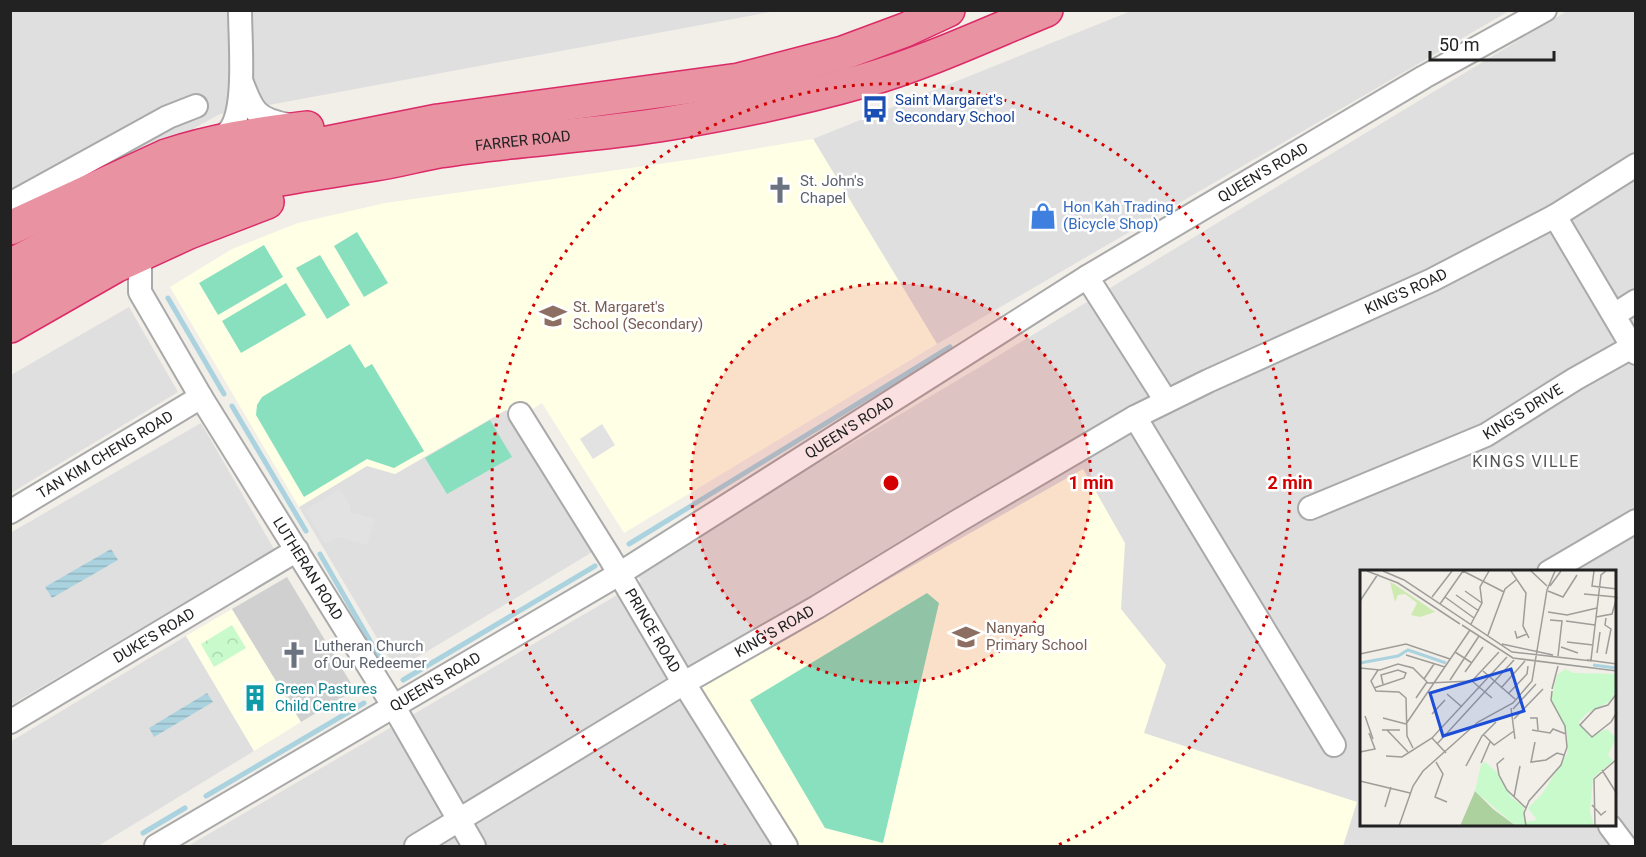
<svg xmlns="http://www.w3.org/2000/svg" width="1646" height="857" font-family="Roboto,sans-serif">
	<defs>
		<pattern id="park-crowns" width="20" height="18" patternUnits="userSpaceOnUse" patternTransform="scale(1.5)"><rect width="20" height="18" fill="#c8facc"/><path d="M2 6a3 3 0 1 1 6 0M12 15a3 3 0 1 1 6 0" fill="none" stroke="#acd6af"/></pattern>
		<pattern id="water-rules" width="6" height="5" patternUnits="userSpaceOnUse" patternTransform="scale(1.5)"><rect width="6" height="5" fill="#aad3df"/><path d="M0 2.5h6" fill="none" stroke="#92b5bf"/></pattern>
	</defs>
	<rect width="100%" height="100%" fill="#f2efe9"/>
	<g fill="#e0dfdf" fill-rule="evenodd">
		<polygon points="11,11 776,11 220,114 11,230"/>
		<polygon points="1131,11 1509,11 937,344 813,139"/>
		<path d="M1567,11h68v835h-1447l453,-265 -5,-9 342,-204zM1361,572h253v254h-253z"/>
		<polygon points="129,307 178,392 11,493 11,375"/>
		<polygon points="507,409 594,551 396,670 299,507 367,465 395,474"/>
		<polygon points="201,423 274,549 11,705 10,533"/>
		<polygon points="186,636 254,751 98,846 11,846 10,742"/>
	</g>
	<g fill="#ffffe5">
		<polygon points="813,139 937,344 624,533 542,403 514,421 506,410 395,474 367,466 299,507 170,287 232,249 298,223 385,203 694,159"/>
		<polygon points="1083,469 1125,543 1121,609 1166,665 1144,733 1357,802 1343,846 792,846 699,687"/>
		<polygon points="232,609 301,722 254,751 186,636"/>
	</g>
	<polygon fill="#d0d0d0" points="287,577 355,690 301,722 232,609"/>
	<polygon fill="url(#park-crowns)" points="232,625 246,648 214,667 201,644"/>
	<g fill="#88e0be">
		<polygon points="357,232 388,283 364,297 334,246"/>
		<polygon points="264,245 283,277 218,315 199,283"/>
		<polygon points="320,255 350,305 327,319 296,268"/>
		<polygon points="286,283 306,315 241,353 222,321"/>
		<polygon points="350,344 365,368 372,364 424,451 394,468 367,459 304,497 256,415 257,405 262,397"/>
		<polygon points="490,420 512,457 447,494 425,458"/>
		<polygon points="927,593 939,603 883,843 825,828 750,700"/>
	</g>
	<g fill="#e2e2e2">
		<polygon points="602,424 615,445 593,459 580,439"/>
		<polygon points="340,489 351,507 350,512 375,519 367,545 339,537 325,544 305,510"/>
	</g>
	<g fill="url(#water-rules)">
		<polygon points="111,549 118,560 52,598 45,587"/>
		<polygon points="207,693 213,702 154,737 149,728"/>
	</g>
	<g fill="none" stroke-linecap="round" stroke-linejoin="round">
		<g stroke="#aad3df" stroke-width="5">
			<polyline points="168,298 224,394"/>
			<polyline points="232,406 306,531"/>
			<polyline points="629,544 950,347"/>
			<polyline points="320,554 380,658"/>
			<polyline points="403,680 595,566"/>
			<polyline points="206,796 364,703"/>
			<polyline points="143,833 185,808"/>
		</g>
		<defs>
			<g id="minor">
				<path d="M241,80c11,30 15,40 48,45"/>
				<path d="M214,141c7,-3 14,-7 18,-14 14,-24 8,-87 8,-117"/>
				<polyline points="10,204 168,117 196,106"/>
				<polyline points="1555,216 1636,353"/>
				<path id="s1" d="M149,249l-9,16v27l61,105 193,310 80,139"/>
				<polyline points="1087,277 1166,401"/>
				<polyline points="1614,315 1636,301"/>
				<path id="s2" d="M520,414l90,144 70,119 106,169"/>
				<polyline points="1135,417 1334,745"/>
				<path id="s3" d="M1310,508l176,-73 89,-56 57,-32"/>
				<path id="s4" d="M10,512l191,-115"/>
				<polyline points="1549,572 1636,521"/>
				<path id="s5" d="M10,722l287,-172"/>
				<polyline points="1610,826 1625,846"/>
				<path id="s6" d="M156,846l463,-272 468,-297 337,-200 121,-67"/>
				<path id="s7" d="M416,846l268,-163 133,-76 141,-86 177,-104 73,-36 224,-101 123,-64 81,-51"/>
			</g>
			<g id="highway">
				<path d="M10,228l156,-72c49,-16 91,-22 141,-28"/>
				<polyline points="10,266 100,218 177,183 221,167 293,150 438,121 739,80 843,53 905,30 948,10"/>
				<path id="s8" d="M10,298c63,-39 129,-78 199,-101 53,-18 110,-24 166,-33 21,-3 42,-9 64,-13 77,-12 155,-15 232,-28 65,-11 129,-24 192,-42 62,-18 122,-46 183,-71"/>
				<polyline points="10,326 115,266 189,232 267,202"/>
			</g>
		</defs>
		<use href="#minor" stroke="#a9a9a9" stroke-width="26"/>
		<use href="#highway" stroke="#dc2a67" stroke-width="36"/>
		<use href="#minor" stroke="#fff" stroke-width="22"/>
		<use href="#highway" stroke="#e892a2" stroke-width="33"/>
	</g>
	<circle cx="891" cy="483" r="200" fill="#d40000" fill-opacity=".12"/>
	<g fill="none" stroke="#d40000" stroke-width="3" stroke-dasharray="3 6">
		<circle cx="891" cy="483" r="200"/>
		<path d="M726 846A399 399 0 1 1 1056 846"/>
	</g>
	<defs>
		<symbol id="bus-bare" viewBox="-9 -9 18 18"><path d="M-5-6H5V4H4V6H2V4H-2V6H-4V4H-5ZM-3.5-4V0h7V-4ZM-3.5 1.2v1.5H-2V1.2ZM2 1.2v1.5H3.5V1.2Z" fill="#1a4fb4" stroke="#fff" stroke-width="2.5" paint-order="stroke"/></symbol>
		<symbol id="church-bare" viewBox="-9 -9 18 18"><path d="M-1.2-6h2.4v3.5h3.3v2.4h-3.3V6h-2.4V-.1h-3.3v-2.4h3.3Z" fill="#6b7280" stroke="#fff" stroke-width="2.5" paint-order="stroke"/></symbol>
		<symbol id="shop-bare" viewBox="-9 -9 18 18"><path d="M-5-2.5h2.3a2.7 3.5 0 0 1 5.4 0H5L5.5 6h-11ZM-1.5-2.5h3a1.5 2.3 0 0 0-3 0Z" fill="#3f7fe0" stroke="#fff" stroke-width="2.5" paint-order="stroke"/></symbol>
		<symbol id="school-bare" viewBox="-9 -9 18 18"><path d="M0-5L7-2L0 1L-7-2ZM-4 1L0 2.5L4 1V4Q0 6-4 4Z" fill="#8d6e63" stroke="#fff" stroke-width="2.5" paint-order="stroke"/></symbol>
		<symbol id="building-bare" viewBox="-9 -9 18 18"><path d="M-4-6H4V6H1V3H-1V6H-4ZM-2.5-4.3h1.7v1.8h-1.7ZM.8-4.3h1.7v1.8H.8ZM-2.5-1h1.7V.8h-1.7ZM.8-1h1.7V.8H.8Z" fill="#0f9aa8" stroke="#fff" stroke-width="2.5" paint-order="stroke"/></symbol>
	</defs>
	<g fill-rule="evenodd">
		<use href="#bus-bare" x="856" y="90" width="38" height="38"/>
		<use href="#church-bare" x="761" y="171" width="38" height="38"/>
		<use href="#shop-bare" x="1024" y="197" width="38" height="38"/>
		<use href="#school-bare" x="534" y="297" width="38" height="38"/>
		<use href="#school-bare" x="947" y="618" width="38" height="38"/>
		<use href="#church-bare" x="275" y="636" width="38" height="38"/>
		<use href="#building-bare" x="236" y="679" width="38" height="38"/>
	</g>
	<g text-anchor="middle" stroke-width="5" stroke-linejoin="round" paint-order="stroke">
		<g font-size="15" fill="#164399" stroke="#fff" text-anchor="start">
			<text x="895" y="105">Saint Margaret's<tspan x="895" dy="17">Secondary School</tspan></text>
		</g>
		<g font-size="15" fill="#222" stroke="#fff">
			<text dy="5" stroke="none"><textPath href="#s8" startOffset="543">FARRER ROAD</textPath></text>
			<text dy="5" stroke="none"><textPath href="#s6" startOffset="1296">QUEEN'S ROAD</textPath></text>
			<text dy="5" stroke="none"><textPath href="#s7" startOffset="1136">KING'S ROAD</textPath></text>
			<text dy="5" stroke="none"><textPath href="#s3" startOffset="234">KING'S DRIVE</textPath></text>
			<text dy="5" stroke="none"><textPath href="#s6" startOffset="810">QUEEN'S ROAD</textPath></text>
			<text dy="5" stroke="none"><textPath href="#s4" startOffset="111">TAN KIM CHENG ROAD</textPath></text>
			<text dy="5" stroke="none"><textPath href="#s1" startOffset="369">LUTHERAN ROAD</textPath></text>
			<text dy="5" stroke="none"><textPath href="#s2" startOffset="254">PRINCE ROAD</textPath></text>
			<text dy="5" stroke="none"><textPath href="#s7" startOffset="418">KING'S ROAD</textPath></text>
			<text dy="5" stroke="none"><textPath href="#s5" startOffset="168">DUKE'S ROAD</textPath></text>
			<text dy="5" stroke="none"><textPath href="#s6" startOffset="324">QUEEN'S ROAD</textPath></text>
		</g>
		<g font-size="15" fill="#5b616d" stroke="#fff" text-anchor="start">
			<text x="800" y="186">St. John's<tspan x="800" dy="17">Chapel</tspan></text>
			<text x="314" y="651">Lutheran Church<tspan x="314" dy="17">of Our Redeemer</tspan></text>
		</g>
		<g font-size="15" fill="#366cbe" stroke="#fff" text-anchor="start">
			<text x="1063" y="212">Hon Kah Trading<tspan x="1063" dy="17">(Bicycle Shop)</tspan></text>
		</g>
		<g font-size="15" fill="#785e54" stroke="#fff" text-anchor="start">
			<text x="573" y="312">St. Margaret's<tspan x="573" dy="17">School (Secondary)</tspan></text>
			<text x="986" y="633">Nanyang<tspan x="986" dy="17">Primary School</tspan></text>
		</g>
		<g font-size="15" fill="#0d838f" stroke="#fff" text-anchor="start">
			<text x="275" y="694">Green Pastures<tspan x="275" dy="17">Child Centre</tspan></text>
		</g>
		<g font-size="16" letter-spacing="1.5" fill="#555" stroke="#fff">
			<text x="1526" y="467">KINGS VILLE</text>
		</g>
	</g>
	<g transform="translate(1360 570)">
		<rect width="256" height="256" fill="#f2efe9"/>
		<path d="M30,12l4,2 41,28 -15,5 -9,-2 6,-12 -12,-9 -7,1 -3,7z" fill="#cdebb0"/>
		<path d="M115,221l18,18 23,17h-56z" fill="#add19e"/>
		<path d="M205,99l9,4 42,1v18l-7,10 -22,11 -8,9 11,15 17,-8 9,9 -8,17 5,6 -20,17 -3,34 4,14h-78l-41,-35 6,-26 4,-3 13,11 13,24 13,10 1,15 12,-2 -9,-12 14,-14 25,-40v-21l-16,-35 6,-23z" fill="#c8facc"/>
		<path fill="none" stroke="#aad3df" stroke-width="3" d="M0,93l38,-7 10,-6 38,13M233,95l23,3"/>
		<path fill="none" stroke="#9f9d99" stroke-width="1.5" d="M7,1l31,12 62,41M23,1l21,9 108,72 80,9M103,1l41,21M151,1l15,22 -3,33 6,12M171,1l16,15M234,1l-2,15 25,3M190,16l11,-15M105,21l17,12M188,21l15,6 14,-22M224,24l32,3M96,25l23,16M72,27l20,-26M85,27l29,21M0,31l18,-27M80,34l23,-33M188,42l19,3 30,-7M236,47l16,-3 5,-17M246,48l-1,7 6,4 -5,25M190,50l12,1 -4,35M206,51l29,4M111,54l11,-21 -2,-16 9,-16M102,55l51,33 104,13M155,61l2,7 10,-4M128,65l17,-46 11,-9M207,72l26,3M142,74l51,11M201,77l17,6M95,82l17,11M237,83l3,-21M0,84l46,-10 44,15M46,85l39,12M227,90l30,4M231,90l10,-85 5,-4M0,98l20,2 18,-6 15,4 15,15 44,-2 27,-29M18,100l-7,11 5,10 23,1 7,6 1,38 6,12M123,101l32,28M105,102l18,-25M0,106v-22M64,109l10,-15M90,110l29,-44M112,111l20,17M14,118l30,-10 2,-5 -8,-3 -17,5 2,9M141,118l24,-27M192,119l6,-23M257,123l-9,12 -13,4 -15,16 12,12 19,-15 6,-10M87,124l15,13M148,124l19,-20 1,-8M56,128l11,-16M151,138l4,31M153,139l23,-25M72,144l13,-14M5,146l8,23M23,148l23,6M170,148h7l1,12M154,149l29,-30M46,154l64,-94M22,160h18M27,160l21,22M172,160l18,3 3,-4 13,5M123,164l11,11 20,-14M72,168l14,15M175,172l-4,20 15,-2 11,-7 7,2M77,174l77,-84M0,182l15,-3 -6,-16M26,186l16,1 30,-19 75,-81M144,188l-7,6 2,11 8,15 19,18M76,192l7,12 -8,23 12,5M121,193l9,-21M106,196l16,-30 14,-14M242,200l15,24M0,211l50,12M154,227l6,-31M232,235l9,10 5,-4M25,237l6,-20M39,256l14,-40 10,-15 55,-49 35,-19 19,-22 15,-91 8,-19M166,256l-2,-13 5,-12 32,-36 6,-18 -2,-21 -14,-26 1,-9M235,256l-1,-47 23,-20"/>
		<path fill="#1d4ed8" fill-opacity="0.15" stroke="#1d4ed8" stroke-width="3" d="M151,99l13,42 -81,25 -13,-43z"/>
		<rect width="256" height="256" fill="none" stroke="#222" stroke-width="3"/>
	</g>
	<circle cx="891" cy="483" r="9" fill="#d40000" stroke="#fff" stroke-width="3"/>
	<g font-size="18" text-anchor="middle" font-weight="bold" fill="#d40000" stroke="#fff" stroke-width="5" stroke-linejoin="round" paint-order="stroke">
		<text x="1091" y="489">1 min</text>
		<text x="1290" y="489">2 min</text>
	</g>
	<rect width="1646" height="857" fill="none" stroke="#222222" stroke-width="24"/>
	<path d="M1430 51v9h124v-9" fill="none" stroke="#222222" stroke-width="3"/>
	<text x="1439" y="51" font-size="18" fill="#222222" stroke="#ffffff" stroke-width="4.5" paint-order="stroke">50 m</text>
</svg>
